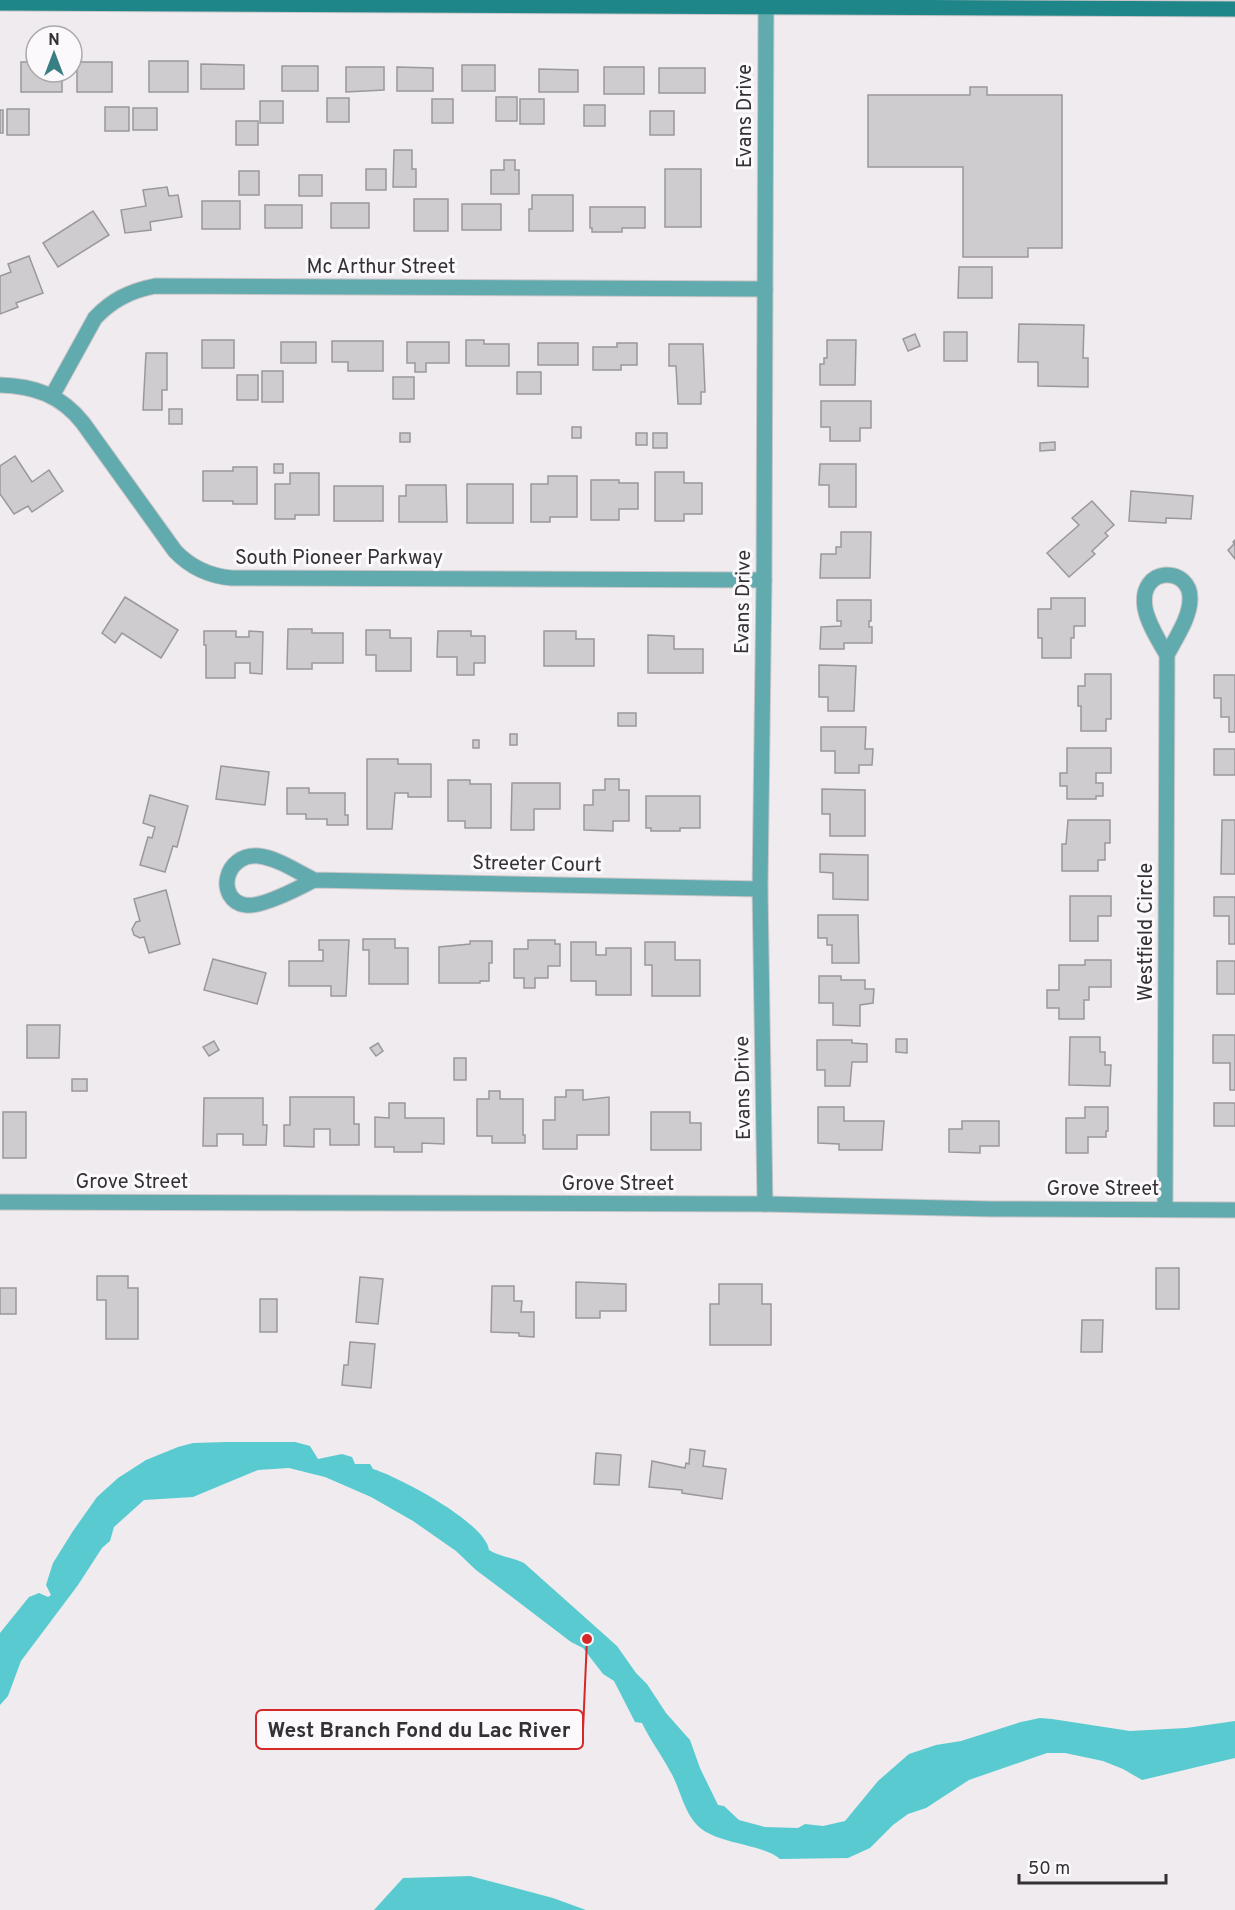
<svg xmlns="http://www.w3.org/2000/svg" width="1235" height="1910" font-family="Overpass,sans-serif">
	<rect width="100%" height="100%" fill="#efebef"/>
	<g fill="#59cbd0">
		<path d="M226,1442h69l15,4 8,13 24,-5 10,3 3,7h15l3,5c26,8 113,54 116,81 11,7 23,7 35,13l93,83 19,27 11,11 19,29 24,27 10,28 18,37 6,1 15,14 26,7 33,1 7,-4 18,2 22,-5 33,-40 31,-27 27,-9 25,-4 60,-19 19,-4 12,1 78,12 56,-3 49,-7v37l-93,22 -19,-11 -20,-8 -38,-8h-18l-78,27 -43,28 -18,6 -15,11 -23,23 -22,10 -68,1c-16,-14 -57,-15 -77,-29 -19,-13 -22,-41 -33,-59 -9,-17 -20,-31 -28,-48l-7,-1 -21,-41 -11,-7 -20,-26 -12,-6 -67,-51 -28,-21 -20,-19 -43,-30 -42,-24 -46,-20 -36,-9 -31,2 -65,27 -49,3 -30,27 -4,14 -8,7 -24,37 -57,76 -13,35 -8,9v-72l29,-36 10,-4 9,4 3,-2 -5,-10 7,-22 20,-32 24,-34 21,-19 28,-18 32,-13 15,-4z"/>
		<polygon points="470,1876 553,1898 586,1910 374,1910 403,1878"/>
	</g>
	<g fill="#cfccd0" stroke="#9b989c" stroke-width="1.5">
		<rect x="149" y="61" width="39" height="31"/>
		<polygon points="21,62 36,62 36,72 62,72 62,92 21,92"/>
		<rect x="77" y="62" width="35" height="30"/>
		<polygon points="201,64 244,65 244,89 201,89"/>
		<rect x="462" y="65" width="33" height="26"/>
		<rect x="282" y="66" width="36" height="25"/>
		<polygon points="346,67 384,67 384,90 346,92"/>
		<polygon points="397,67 433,68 433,91 397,91"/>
		<rect x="604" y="67" width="40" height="27"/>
		<rect x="659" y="68" width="46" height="25"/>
		<polygon points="539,69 578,70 578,92 539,92"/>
		<polygon points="970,87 987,87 987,95 1062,95 1062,248 1028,248 1028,257 963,257 963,167 868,167 868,95 970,95"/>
		<rect x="496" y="97" width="21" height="24"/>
		<rect x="327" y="98" width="22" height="24"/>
		<rect x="432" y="99" width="21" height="24"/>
		<rect x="520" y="99" width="24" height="25"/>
		<rect x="260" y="101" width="23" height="22"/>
		<rect x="584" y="105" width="21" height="21"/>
		<rect x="105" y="107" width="24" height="24"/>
		<rect x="133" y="108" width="24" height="22"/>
		<rect x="7" y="109" width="22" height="26"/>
		<rect x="0" y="110" width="3" height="23"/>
		<rect x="650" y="111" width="24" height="24"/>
		<rect x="236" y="121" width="22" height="24"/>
		<polygon points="394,150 412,150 412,169 416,169 416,187 393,187"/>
		<polygon points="504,160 515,160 515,170 519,170 519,194 491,194 491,170 504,170"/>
		<rect x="366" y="169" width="20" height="21"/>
		<rect x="665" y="169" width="36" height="58"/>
		<rect x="239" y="171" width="20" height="24"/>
		<rect x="299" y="175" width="23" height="21"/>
		<polygon points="167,187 169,196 178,195 182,217 150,222 151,230 125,233 121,210 146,206 143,190"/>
		<polygon points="532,195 573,195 573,231 529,231 529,209 532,209"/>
		<rect x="414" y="199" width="34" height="32"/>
		<rect x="202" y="201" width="38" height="28"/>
		<rect x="331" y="203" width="38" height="25"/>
		<rect x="462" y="204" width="39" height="26"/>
		<rect x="265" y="205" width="37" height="23"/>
		<polygon points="590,207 645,207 645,228 622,228 622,232 592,232 592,228 590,228"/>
		<polygon points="93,211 109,235 58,267 43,243"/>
		<polygon points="29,256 43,293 16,303 18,307 0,314 0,276 11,272 8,264"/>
		<polygon points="959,267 992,267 992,298 958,298"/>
		<polygon points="1019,324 1084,325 1083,358 1088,358 1088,387 1038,386 1038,362 1018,362"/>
		<rect x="944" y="332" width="23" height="29"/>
		<polygon points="915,334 920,346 908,351 903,339"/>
		<rect x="202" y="340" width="32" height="28"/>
		<polygon points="466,340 484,340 484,344 509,344 509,366 466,366"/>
		<polygon points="827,340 856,340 855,385 820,385 820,364 824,364 824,358 827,358"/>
		<polygon points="332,341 383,341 383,371 348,371 348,362 332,362"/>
		<rect x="281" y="342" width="35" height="21"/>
		<polygon points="407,342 449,342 449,363 426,363 426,372 415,372 415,363 407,363"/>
		<rect x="538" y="343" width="40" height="22"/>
		<polygon points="617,343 637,343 637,365 621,365 621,370 593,370 593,347 617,347"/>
		<polygon points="669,344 703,344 705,392 701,392 701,404 678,404 676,366 669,366"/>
		<polygon points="146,353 167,353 167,390 162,390 162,410 143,410"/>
		<rect x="262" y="371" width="21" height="31"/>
		<rect x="517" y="372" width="24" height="22"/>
		<rect x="237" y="375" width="21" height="25"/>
		<rect x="393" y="377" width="21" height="22"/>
		<polygon points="821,401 871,401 871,428 860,428 860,441 830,441 830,427 821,427"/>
		<rect x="169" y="409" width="13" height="15"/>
		<rect x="572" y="427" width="9" height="11"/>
		<rect x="400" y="433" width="10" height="9"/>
		<rect x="636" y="433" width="11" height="12"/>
		<rect x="653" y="433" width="14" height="15"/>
		<polygon points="1055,442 1055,450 1040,451 1040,443"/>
		<polygon points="15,456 32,482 49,470 63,491 32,512 28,506 14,514 0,494 0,466"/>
		<rect x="274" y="464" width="9" height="9"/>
		<polygon points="820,464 856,464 856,507 829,507 829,485 819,485"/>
		<polygon points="233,467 257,467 257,504 233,504 233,501 203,501 203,471 233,471"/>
		<polygon points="655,472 684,472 684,483 702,483 702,514 684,514 684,521 655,521"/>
		<polygon points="290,473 319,473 319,515 295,515 295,519 275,519 275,484 290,484"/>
		<polygon points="548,476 577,476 577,517 550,517 550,522 531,522 531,484 548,484"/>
		<polygon points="591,480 619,480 619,483 638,483 638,509 619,509 619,520 591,520"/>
		<rect x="467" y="484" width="46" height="39"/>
		<polygon points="406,485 446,485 447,522 399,522 399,496 406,496"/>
		<rect x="334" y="486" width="49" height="35"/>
		<polygon points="1131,491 1193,496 1191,519 1166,518 1166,523 1129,521"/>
		<polygon points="1092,501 1114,525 1105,533 1108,536 1092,551 1095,554 1069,577 1047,553 1079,525 1072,518"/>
		<polygon points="841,532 871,532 870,578 820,578 821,554 836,554 836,547 841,547"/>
		<polygon points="1235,540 1235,559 1228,550 1234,544 1233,542"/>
		<polygon points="125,597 178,630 161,658 122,633 115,643 102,633"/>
		<polygon points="1051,598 1085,598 1085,626 1074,626 1074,638 1071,638 1071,658 1042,658 1042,638 1038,638 1038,609 1051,609"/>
		<polygon points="837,600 871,600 871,621 869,621 869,627 872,627 872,643 844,643 844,649 820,649 821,627 841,626 841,621 837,621"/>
		<polygon points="288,629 312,629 312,633 343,633 343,663 312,663 312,669 287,669"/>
		<polygon points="366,630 390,630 390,638 411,638 411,671 376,671 376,655 366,655"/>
		<polygon points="204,631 236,631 236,637 249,637 249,631 263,632 262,674 250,673 250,663 235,663 235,678 206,678 206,645 204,645"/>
		<polygon points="438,631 471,631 471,636 485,636 485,663 474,663 474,675 457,675 457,657 437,657"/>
		<polygon points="544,631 576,631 576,639 594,639 594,666 544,666"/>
		<polygon points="648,635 674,636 674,649 703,649 703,673 648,673"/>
		<polygon points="819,665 856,666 854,711 828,711 828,697 819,697"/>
		<polygon points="1085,674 1111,674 1111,719 1106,719 1106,731 1081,731 1081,706 1078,706 1078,686 1085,686"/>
		<polygon points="1214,675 1235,675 1235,732 1229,732 1229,717 1221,717 1221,698 1214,698"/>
		<rect x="618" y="713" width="18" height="13"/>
		<polygon points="821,727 866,727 865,749 873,749 872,765 859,765 859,773 835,773 835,751 821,751"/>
		<rect x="510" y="734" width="7" height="11"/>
		<rect x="473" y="740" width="6" height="8"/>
		<polygon points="1067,748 1111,748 1111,773 1096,773 1096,783 1103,783 1103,796 1096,796 1096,799 1067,799 1067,786 1060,786 1060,773 1067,773"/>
		<rect x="1214" y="749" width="21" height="26"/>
		<polygon points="367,759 398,759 398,764 431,764 431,797 408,797 408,793 395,793 392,829 367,829"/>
		<polygon points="221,766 269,772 265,805 216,799"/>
		<polygon points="605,779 619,779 619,790 629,790 629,821 613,821 613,831 584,830 584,805 593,805 593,790 605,790"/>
		<polygon points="448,780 470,780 470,784 491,784 491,828 465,828 465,821 448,821"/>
		<polygon points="512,783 560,783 560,809 534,809 534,830 511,830"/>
		<polygon points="287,788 309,788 309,793 345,793 345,815 348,815 348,825 327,825 327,819 306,819 306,814 287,814"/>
		<polygon points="822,789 865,790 865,836 830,836 830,814 822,814"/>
		<polygon points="150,795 188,806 177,847 173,846 165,872 140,865 148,837 152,838 155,827 143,823"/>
		<polygon points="646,796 700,796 700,828 680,828 680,831 651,831 651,828 646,828"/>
		<polygon points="1068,820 1110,820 1110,843 1105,843 1105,860 1098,860 1098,871 1062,871 1062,844 1066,844"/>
		<polygon points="1222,820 1235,820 1235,874 1221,874"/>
		<polygon points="820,854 868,855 868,900 833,899 833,873 820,872"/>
		<polygon points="166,890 180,944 149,953 144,937 140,938 134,935 132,929 136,922 140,921 134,899"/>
		<polygon points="1070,896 1111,896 1111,916 1098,916 1098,941 1070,941"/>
		<polygon points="1214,897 1235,897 1235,944 1229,944 1229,916 1214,916"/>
		<polygon points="818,915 858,915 859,963 832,963 832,945 827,945 827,938 818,938"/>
		<polygon points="363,939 395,939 395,948 408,948 408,984 369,984 369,950 363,950"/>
		<polygon points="319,940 349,940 346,996 331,996 331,986 289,986 289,961 323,961 323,950 319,950"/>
		<polygon points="528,940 555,940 555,944 560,944 560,966 548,966 548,978 535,978 535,988 524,988 524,978 514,978 514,949 528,949"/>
		<polygon points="470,941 492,941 492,963 489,963 489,981 480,981 480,983 439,983 439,947 470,944"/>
		<polygon points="571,942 596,942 596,955 606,955 606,948 631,948 631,995 596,995 596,981 571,981"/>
		<polygon points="645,942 675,942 675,960 700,960 700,996 652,996 652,965 645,965"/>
		<polygon points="213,959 266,973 257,1004 204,990"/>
		<polygon points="1085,960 1111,960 1111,987 1089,987 1089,1000 1084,1000 1084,1019 1059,1019 1059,1008 1047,1008 1047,990 1059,990 1059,965 1085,965"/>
		<rect x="1217" y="961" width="18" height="33"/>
		<polygon points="819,976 841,976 841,980 865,980 865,989 874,989 873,1003 860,1005 860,1026 833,1025 833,1003 819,1003"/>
		<polygon points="27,1025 60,1025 59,1058 27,1058"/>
		<polygon points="1213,1035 1235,1035 1235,1090 1230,1090 1230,1063 1213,1063"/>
		<polygon points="1070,1037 1100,1037 1100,1052 1105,1052 1105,1065 1111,1065 1110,1086 1069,1085"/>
		<polygon points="896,1039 907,1039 907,1053 896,1052"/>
		<polygon points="817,1040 852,1040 852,1043 867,1044 867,1062 852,1062 850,1086 825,1086 825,1070 817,1070"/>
		<polygon points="214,1041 219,1050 209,1056 203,1047"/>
		<polygon points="378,1043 383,1051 376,1056 370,1048"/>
		<rect x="454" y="1058" width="12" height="22"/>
		<rect x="72" y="1079" width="15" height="12"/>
		<polygon points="566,1090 583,1090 583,1100 609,1097 609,1135 577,1135 577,1149 543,1149 543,1120 555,1120 555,1097 566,1097"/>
		<polygon points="489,1091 500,1091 500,1099 523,1099 523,1135 525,1135 525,1143 492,1143 492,1136 477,1136 477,1099 489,1099"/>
		<polygon points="290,1097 354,1097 354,1124 359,1124 359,1145 330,1145 330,1129 314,1129 314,1147 284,1146 284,1125 290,1125"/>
		<polygon points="204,1098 263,1098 263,1125 267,1125 266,1145 243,1145 243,1134 217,1134 217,1146 203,1146"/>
		<polygon points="389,1103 405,1103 405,1118 444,1118 444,1144 422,1143 422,1152 394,1152 394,1147 375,1147 375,1117 389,1118"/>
		<rect x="1214" y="1103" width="21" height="23"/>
		<polygon points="818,1107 844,1107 844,1121 884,1121 882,1150 839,1150 839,1144 818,1143"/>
		<polygon points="1085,1107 1108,1107 1108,1131 1106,1131 1106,1137 1088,1137 1088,1153 1066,1153 1066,1118 1085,1118"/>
		<rect x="3" y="1112" width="23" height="46"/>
		<polygon points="651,1112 690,1112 690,1123 701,1123 701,1150 651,1150"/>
		<polygon points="962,1121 999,1121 999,1146 980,1146 980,1153 949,1152 949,1129 962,1129"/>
		<rect x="1156" y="1268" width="23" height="41"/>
		<polygon points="97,1276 128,1276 128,1288 138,1288 138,1339 106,1339 106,1300 97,1300"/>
		<polygon points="360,1277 383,1279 378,1324 356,1322"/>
		<polygon points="576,1282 626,1284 626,1311 600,1311 600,1318 576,1318"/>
		<polygon points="719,1284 762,1284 762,1304 771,1304 771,1345 710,1345 710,1304 719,1304"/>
		<polygon points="492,1286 514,1286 514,1301 522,1301 521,1312 534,1312 534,1337 519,1336 519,1333 491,1332"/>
		<rect x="0" y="1288" width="16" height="26"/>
		<rect x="260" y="1299" width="17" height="33"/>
		<polygon points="1082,1320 1103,1320 1102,1352 1081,1352"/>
		<polygon points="350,1342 375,1344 371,1388 342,1385 344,1365 348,1365"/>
		<polygon points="690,1449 705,1451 703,1466 726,1469 722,1499 682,1493 682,1490 649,1487 652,1461 685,1468 686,1463 689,1464"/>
		<polygon points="596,1453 621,1455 619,1485 594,1484"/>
	</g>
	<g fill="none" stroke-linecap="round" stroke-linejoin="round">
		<defs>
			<g id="street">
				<path d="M0,385c34,1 61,10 83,38l92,128c16,17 34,25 57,27l532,2"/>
				<path d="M52,396l43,-78c17,-18 35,-27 60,-32l610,3"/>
				<path d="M314,880c-15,8 -53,28 -69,25 -29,-5 -22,-52 14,-49 18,2 39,16 55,24l446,9"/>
				<polyline points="0,1202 765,1204 992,1209 1235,1210"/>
				<polyline points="765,1204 760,889 764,580 766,0"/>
				<path d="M1165,1209l2,-554c8,-16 23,-37 23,-56 1,-33 -52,-34 -45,9 3,16 14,33 22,47"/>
			</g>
			<polyline id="secondary" points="0,3 1235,9"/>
		</defs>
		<use href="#street" stroke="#c9c6c9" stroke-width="17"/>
		<use href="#secondary" stroke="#c9c6c9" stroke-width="17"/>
		<use href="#street" stroke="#61aaad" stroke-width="15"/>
		<use href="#secondary" stroke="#1e8589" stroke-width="15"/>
	</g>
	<g text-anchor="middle" stroke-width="6" stroke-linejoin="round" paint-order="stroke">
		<g font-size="20" fill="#333133" stroke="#fcf9fd">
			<text transform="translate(744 116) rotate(-90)" y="7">Evans Drive</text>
			<text x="381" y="273">Mc Arthur Street</text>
			<text x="339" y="564">South Pioneer Parkway</text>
			<text transform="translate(742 602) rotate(-89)" y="7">Evans Drive</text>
			<text transform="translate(537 863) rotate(1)" y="7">Streeter Court</text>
			<text transform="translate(1145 932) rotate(-90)" y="7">Westfield Circle</text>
			<text transform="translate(742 1088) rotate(-91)" y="7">Evans Drive</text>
			<text x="132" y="1188">Grove Street</text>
			<text x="618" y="1190">Grove Street</text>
			<text x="1103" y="1195">Grove Street</text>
		</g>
	</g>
	<path fill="none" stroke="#d62828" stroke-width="2" d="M587 1639L583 1730"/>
	<circle fill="#d62828" stroke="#fcf9fd" stroke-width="2" cx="587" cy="1639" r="6"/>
	<rect fill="#fcf9fd" stroke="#d62828" stroke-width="2" x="256" y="1710" width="327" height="39" rx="6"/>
	<g font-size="21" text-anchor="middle" font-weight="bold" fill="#333133">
		<text x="419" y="1737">West Branch Fond du Lac River</text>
	</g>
	<g transform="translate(54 54)"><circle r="28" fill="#fcf9fd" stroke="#aca9ac" stroke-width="1.5"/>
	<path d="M0-4.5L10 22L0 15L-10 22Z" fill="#377f82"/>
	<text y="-9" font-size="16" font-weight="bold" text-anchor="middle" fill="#333133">N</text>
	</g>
	<path d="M1019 1874v9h147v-9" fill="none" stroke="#333133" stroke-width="3"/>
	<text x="1028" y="1874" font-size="18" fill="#333133" stroke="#fcf9fd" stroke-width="4.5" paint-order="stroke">50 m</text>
</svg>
